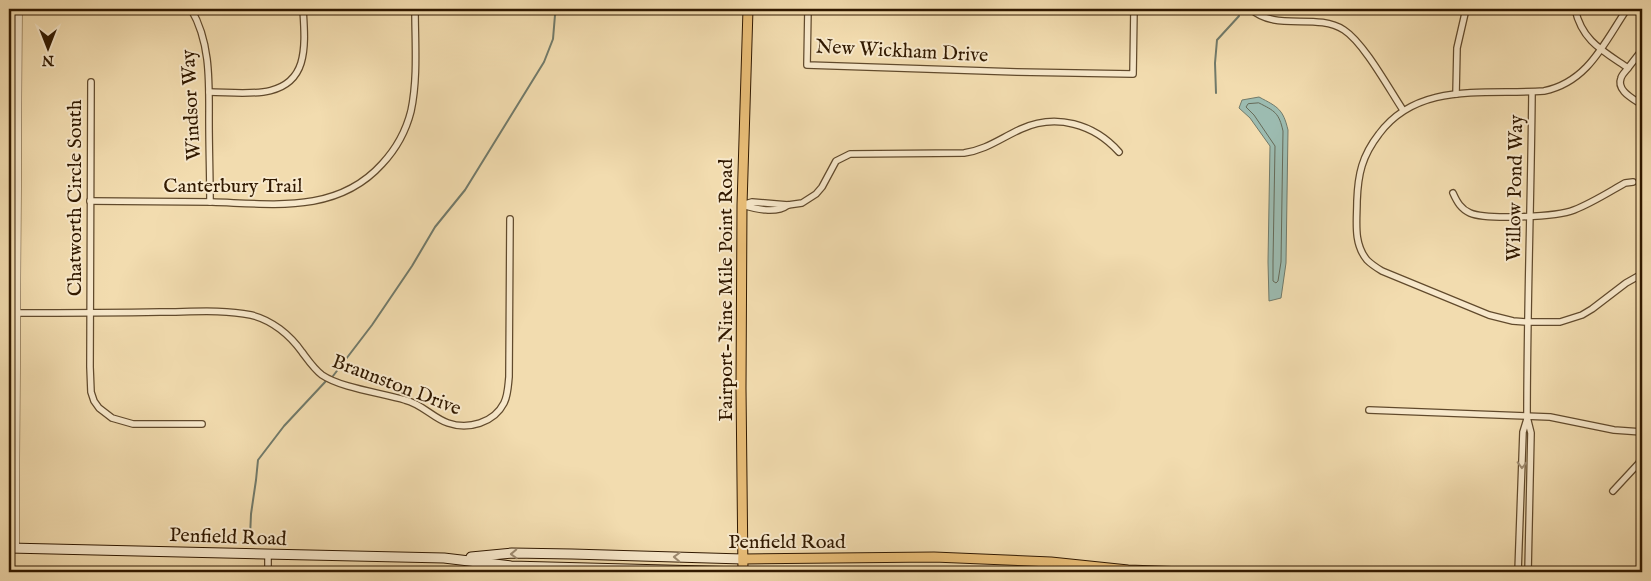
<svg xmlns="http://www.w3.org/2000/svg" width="1651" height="581" font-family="'IM FELL English',serif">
	<rect width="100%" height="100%" fill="#f2dcaf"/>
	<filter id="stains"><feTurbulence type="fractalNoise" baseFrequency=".004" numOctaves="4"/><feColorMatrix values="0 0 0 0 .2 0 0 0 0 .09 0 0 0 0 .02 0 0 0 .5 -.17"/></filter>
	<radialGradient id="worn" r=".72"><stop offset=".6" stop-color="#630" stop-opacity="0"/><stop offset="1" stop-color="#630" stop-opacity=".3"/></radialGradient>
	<path fill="#9cbbb0" stroke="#717a6a" d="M1259,97c19,10 24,12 29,33l-2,133 -5,35 -12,3 -1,-39 2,-116 -20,-28 -11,-10 3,-8z"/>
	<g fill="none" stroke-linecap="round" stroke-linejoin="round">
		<path stroke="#666a58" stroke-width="1" d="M1259,103c16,8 20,10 24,28l-2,131 -3,19 -2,2 -3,-2v-19l2,-116 -21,-31 -8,-8 2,-3z"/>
		<g stroke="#717a6a" stroke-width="2">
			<polyline points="1216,93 1215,63 1217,40 1239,16"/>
			<polyline points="333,376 372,325 412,266 435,227 465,190 544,62 553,39 555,15 560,9"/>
			<polyline points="250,537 251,514 256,480 258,460 284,426 326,381"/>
		</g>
		<defs>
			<g id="minor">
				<path d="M191,9c20,34 18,74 18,112 0,27 1,54 1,81"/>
				<polyline points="808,9 807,65 1017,72 1133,74 1134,9"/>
				<path d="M1251,9c25,23 65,3 93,21 20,13 45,59 59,80"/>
				<path d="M1575,9c7,32 28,42 53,59 -2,3 -6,6 -7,10 -5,13 13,21 21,27"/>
				<path d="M1627,9c-23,34 -39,73 -83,82 -58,4 -126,-10 -165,43 -17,22 -21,40 -22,67 0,20 -4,42 10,59 4,4 10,8 15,11l107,44 24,6 14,1h33l22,-7 10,-6 34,-26 16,-9"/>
				<polyline points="9,24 18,24"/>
				<polyline points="1628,68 1642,50"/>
				<polyline points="91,82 90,367 91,392 94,401 99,408 112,418 133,424 202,424"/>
				<path d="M209,92c31,0 80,10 92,-29 5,-17 3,-37 2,-54"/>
				<polyline points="1456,94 1457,48 1466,9"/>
				<path d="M1453,193c4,9 8,16 17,20 16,7 87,4 104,-3 18,-7 35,-18 51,-27l8,-1"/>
				<path d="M90,201c41,0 81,1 122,1 61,2 125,12 170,-38 14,-15 24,-33 29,-53 7,-33 4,-69 4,-102"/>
				<path d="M742,205l10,-3 36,3 14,-2 14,-9 6,-7 14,-26 14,-7 114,-1c22,-3 37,-15 57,-24 35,-16 73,-5 98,23"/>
				<path d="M742,205c14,4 34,9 46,0"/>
				<path d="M9,313c50,0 101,0 151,-1 30,0 62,-3 91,3 21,5 39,20 51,37 6,8 12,17 20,23 19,13 60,18 83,25 17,4 28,18 43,23 20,7 46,0 56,-20 4,-8 4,-17 5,-26l1,-158"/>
				<polyline points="1369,410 1550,417 1614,430 1642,432"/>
				<polyline points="1613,491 1639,463 1642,455"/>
				<polyline points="268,572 268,555"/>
				<polyline points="1518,572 1523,432 1527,419"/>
				<path d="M1528,572l3,-139 -4,-16c0,-108 4,-217 5,-325"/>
			</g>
			<polyline id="tertiary" points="15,548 18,9"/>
			<g id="secondary">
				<polyline points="9,548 444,558 511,566 743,572"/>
				<polyline points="471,557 512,553 572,554 743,559"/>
			</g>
			<g id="primary">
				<polyline points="743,559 934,557 1051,562 1128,570 1186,572"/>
				<polyline points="743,572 741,388 742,205 748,9"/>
				<polyline points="743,572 985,572"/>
				<polyline points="1066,572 1096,571"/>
			</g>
		</defs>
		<use href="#minor" stroke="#614a2c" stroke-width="8"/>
		<use href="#tertiary" stroke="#614a2c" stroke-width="9"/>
		<use href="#secondary" stroke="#311900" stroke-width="11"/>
		<use href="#primary" stroke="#311900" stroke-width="11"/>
		<use href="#minor" stroke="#f7e8cb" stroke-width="5.5"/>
		<use href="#tertiary" stroke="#f7e8cb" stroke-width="8"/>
		<use href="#secondary" stroke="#f7e8cb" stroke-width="9"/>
		<use href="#primary" stroke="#e9be78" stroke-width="9"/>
	</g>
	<defs><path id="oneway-chevron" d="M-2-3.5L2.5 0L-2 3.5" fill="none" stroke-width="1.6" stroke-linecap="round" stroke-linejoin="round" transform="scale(1.25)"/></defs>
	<g stroke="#9e8b70">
		<use href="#oneway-chevron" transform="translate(1522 465) rotate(91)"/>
		<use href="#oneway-chevron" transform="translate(514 554) rotate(178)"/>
		<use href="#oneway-chevron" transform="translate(677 557) rotate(-178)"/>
	</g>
	<g text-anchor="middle" stroke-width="4" stroke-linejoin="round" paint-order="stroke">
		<g font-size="20" fill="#311900" stroke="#f7e8cb">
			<text transform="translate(902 50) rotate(3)" y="7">New Wickham Drive</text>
			<text transform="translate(190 105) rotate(-93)" y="7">Windsor Way</text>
			<text x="233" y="192">Canterbury Trail</text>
			<text transform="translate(1514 188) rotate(-89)" y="7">Willow Pond Way</text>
			<text transform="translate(74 198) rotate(-90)" y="7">Chatworth Circle South</text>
			<text transform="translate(725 290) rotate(-90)" y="7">Fairport-Nine Mile Point Road</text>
			<text transform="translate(397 384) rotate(21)" y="7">Braunston Drive</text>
			<text transform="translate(228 536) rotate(2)" y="7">Penfield Road</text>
			<text x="787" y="548">Penfield Road</text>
		</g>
	</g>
	<rect width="1651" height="581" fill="none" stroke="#f2dcaf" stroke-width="30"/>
	<rect x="10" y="10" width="1631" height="561" fill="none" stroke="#311900" stroke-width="2.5"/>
	<rect x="15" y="15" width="1621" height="551" fill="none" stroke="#311900"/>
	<g transform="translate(48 48) rotate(180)" stroke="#f7e8cb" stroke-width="4" paint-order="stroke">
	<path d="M0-4L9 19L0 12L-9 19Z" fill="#311900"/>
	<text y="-8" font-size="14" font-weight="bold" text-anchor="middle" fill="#311900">N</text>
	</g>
	<rect width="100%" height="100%" filter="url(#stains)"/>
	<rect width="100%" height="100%" fill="url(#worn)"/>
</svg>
